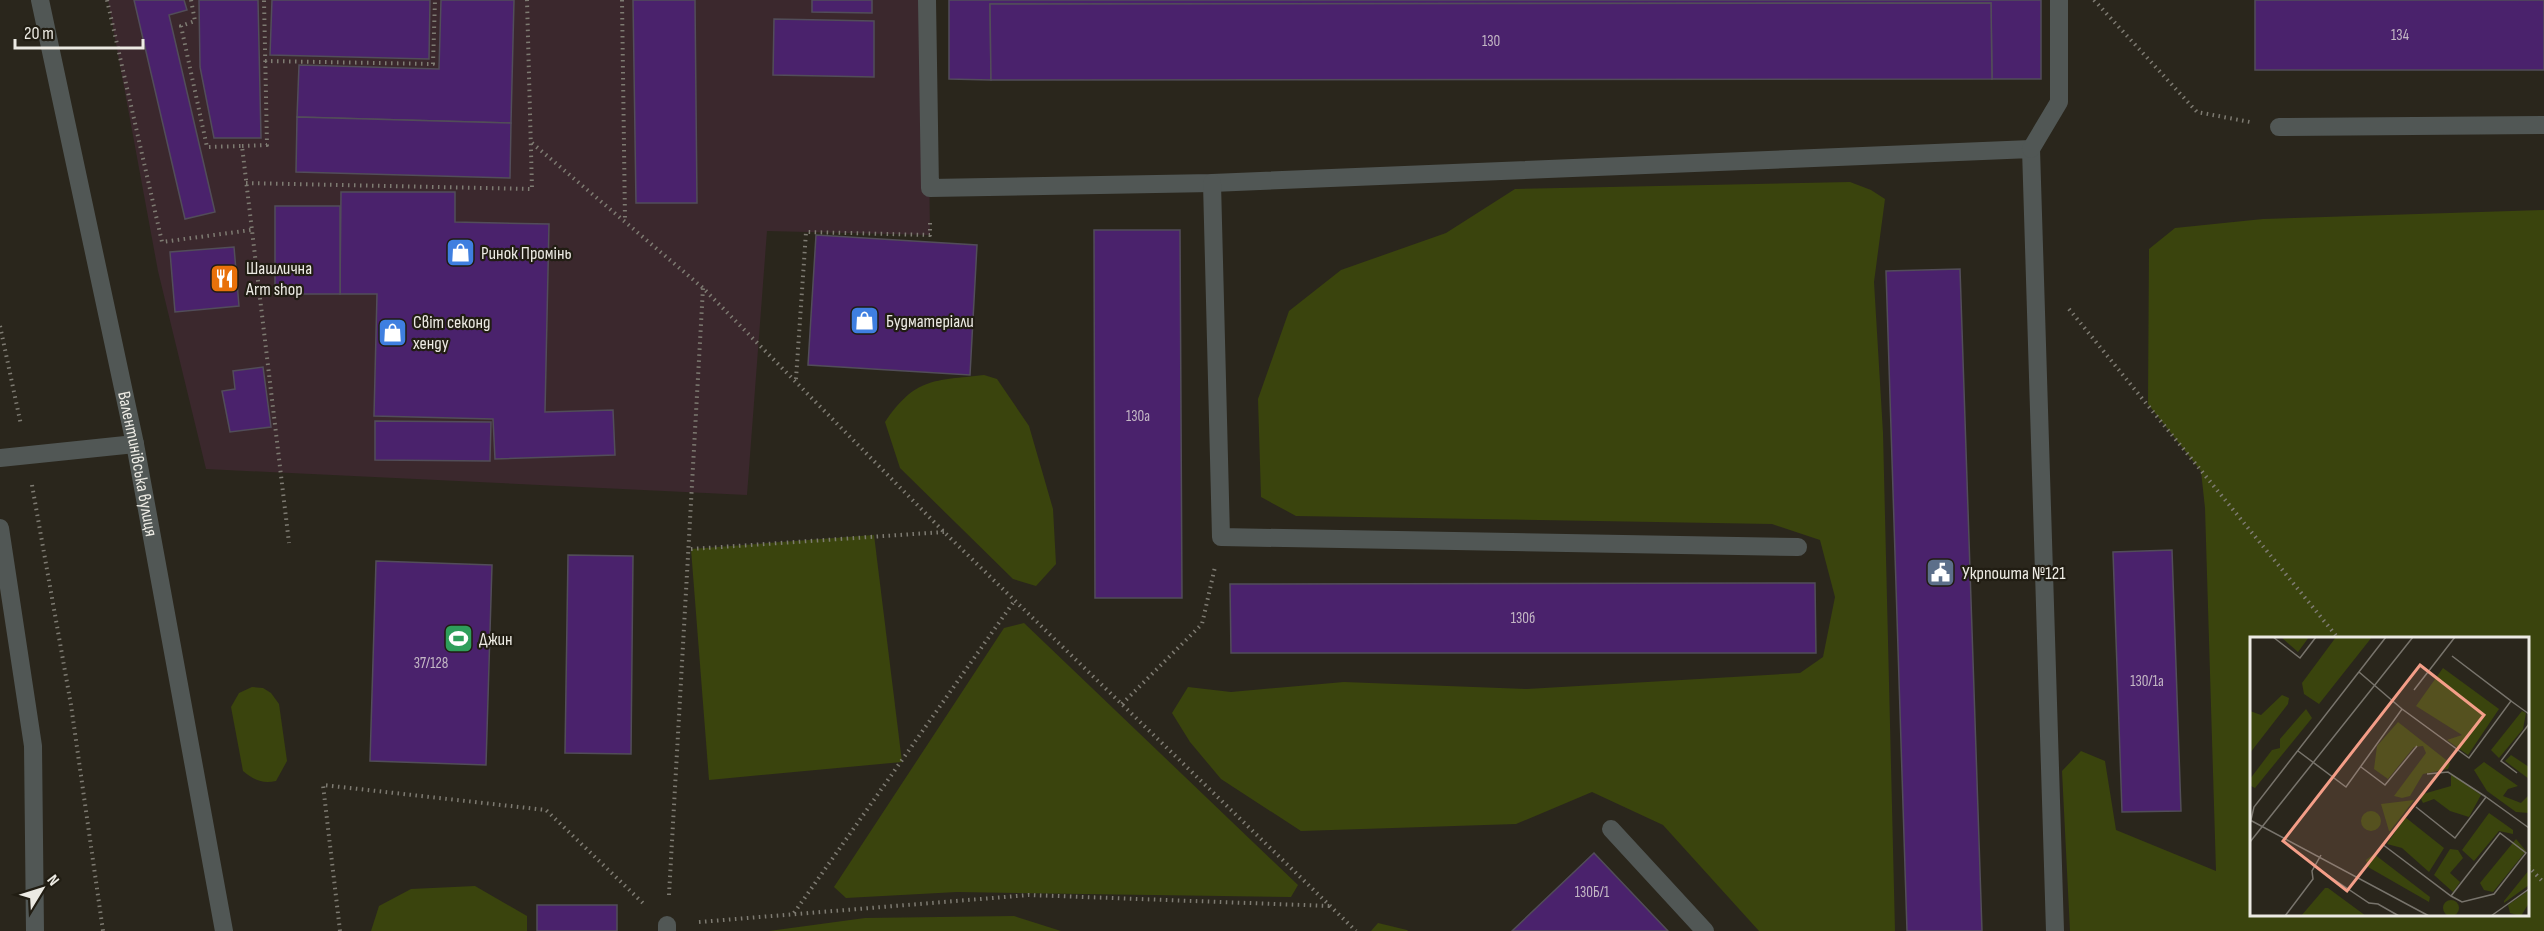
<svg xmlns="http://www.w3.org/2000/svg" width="2544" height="931" font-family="'Sofia Sans Condensed',sans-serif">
	<rect width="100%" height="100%" fill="#2a261c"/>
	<polygon fill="#3b282d" points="108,0 927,0 930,235 767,231 747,495 206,469 158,271"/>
	<g fill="#3a440d" fill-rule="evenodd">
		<polygon points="1850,182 1871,190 1885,199 1874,282 1883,433 1895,931 1759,931 1663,825 1592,792 1516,824 1301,831 1221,779 1190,742 1172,713 1188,687 1231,692 1344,682 1527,689 1800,673 1823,657 1835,597 1820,540 1772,524 1296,516 1261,497 1258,399 1289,311 1341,270 1446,233 1515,189"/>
		<path d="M2544,210v721h-474l-8,-160 19,-20 24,10 11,69 100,41 -11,-363 -4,-37 -53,-67 1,-155 26,-21 88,-9zM2252,638h276v276h-276z"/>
		<path d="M984,375l13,4 32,47 24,83 3,55 -20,22 -23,-7 -113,-111 -15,-46c31,-45 48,-41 99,-47z"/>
		<polygon points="874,535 902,762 709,780 691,549"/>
		<polygon points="1024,623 1298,885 1291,897 957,892 846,898 834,887 1004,628"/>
		<path d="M252,687l11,1 8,5 8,11 8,57 -11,20c-14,3 -22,-1 -33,-10l-12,-64 8,-14z"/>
		<polygon points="475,886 527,916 527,931 371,931 379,906 411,889"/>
		<polygon points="1014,916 1061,931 769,931 865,918"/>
		<polygon points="1378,923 1407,930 1408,931 1371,931"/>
	</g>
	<g fill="#4a226c" stroke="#524d59" stroke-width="1.5">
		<polygon points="134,0 184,0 187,10 169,15 215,212 185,219"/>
		<polygon points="199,0 258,0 261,138 214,138 200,67"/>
		<polygon points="272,0 430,0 429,59 270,55"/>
		<polygon points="441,0 514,0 511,123 297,117 299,65 439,69"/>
		<polygon points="633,0 695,0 697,203 636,203"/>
		<polygon points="812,0 872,0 872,13 812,12"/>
		<polygon points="949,0 2041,0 2041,79 1992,79 1991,3 990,4 991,80 949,79"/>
		<rect x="2255" y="0" width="289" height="70"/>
		<polygon points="1991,3 1992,79 991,80 990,4"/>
		<polygon points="774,19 874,21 874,77 773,75"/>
		<polygon points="297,117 511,123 510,178 296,172"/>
		<polygon points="341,192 455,192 455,222 549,224 545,412 613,410 615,455 495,459 493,419 374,416 377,294 340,294"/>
		<rect x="275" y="206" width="65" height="88"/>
		<polygon points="1094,230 1180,230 1182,598 1095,598"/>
		<polygon points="816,235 977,245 970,375 808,365"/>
		<polygon points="234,247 239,306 175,312 170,252"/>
		<polygon points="1960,269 1982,931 1907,931 1886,271"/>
		<polygon points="263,367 271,427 230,432 222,391 235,389 233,371"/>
		<polygon points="375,421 491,422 490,461 375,460"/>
		<polygon points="2172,550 2181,811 2122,812 2113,552"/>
		<polygon points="568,555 633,556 631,754 565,753"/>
		<polygon points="376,561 492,565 486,765 370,761"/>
		<polygon points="1815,583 1816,653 1231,653 1230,584"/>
		<polygon points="1594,853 1668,931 1512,931"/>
		<rect x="537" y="905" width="80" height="26"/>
	</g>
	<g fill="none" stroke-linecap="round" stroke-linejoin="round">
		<g stroke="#7e7b72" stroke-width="4" stroke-dasharray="1.5 4.5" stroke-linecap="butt">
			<polyline points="107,0 162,242 251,230"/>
			<polyline points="191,0 195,21 181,26 207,147 242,146 289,543"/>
			<polyline points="622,0 625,220"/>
			<polyline points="2094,0 2197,112 2250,122"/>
			<polyline points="265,61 433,64 435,0"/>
			<polyline points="532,143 703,288 944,532 1356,931"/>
			<polyline points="242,146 267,145 264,0"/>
			<polyline points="246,183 532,189 527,0"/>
			<polyline points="2069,309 2338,638"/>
			<polyline points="0,326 21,425"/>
			<polyline points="796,379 806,232 930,235 930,220"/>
			<polyline points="32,485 71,705 103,931"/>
			<polyline points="691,549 944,532"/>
			<polyline points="1122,704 1202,624 1215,567"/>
			<polyline points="2528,866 2544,883"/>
			<polyline points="669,895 703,288"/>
			<polyline points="794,913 1015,600"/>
			<polyline points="699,922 1029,895 1330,906"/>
			<polyline points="340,931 323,785 546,810 645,905"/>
		</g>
		<g stroke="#515755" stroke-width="18">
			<path id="s1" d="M40,0l95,444 89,487"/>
			<polyline points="927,0 930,188 1212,183 2031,149 2055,931"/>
			<polyline points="2279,127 2544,125"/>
			<polyline points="2031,149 2059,102 2059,0"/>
			<polyline points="1212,183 1221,537 1798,547"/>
			<polyline points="0,458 135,444"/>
			<polyline points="0,528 33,746 35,931"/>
			<polyline points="1611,829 1705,931"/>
			<polyline points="667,925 667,931"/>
		</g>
	</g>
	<defs>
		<symbol id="shop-square" viewBox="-11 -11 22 22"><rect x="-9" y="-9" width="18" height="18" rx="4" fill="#3f7fe0" stroke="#211d13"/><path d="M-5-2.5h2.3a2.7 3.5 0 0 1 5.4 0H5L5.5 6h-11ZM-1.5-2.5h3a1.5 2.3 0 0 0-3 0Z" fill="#fff"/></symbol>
		<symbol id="restaurant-square" viewBox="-11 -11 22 22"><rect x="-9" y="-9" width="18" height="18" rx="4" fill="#e8710a" stroke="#211d13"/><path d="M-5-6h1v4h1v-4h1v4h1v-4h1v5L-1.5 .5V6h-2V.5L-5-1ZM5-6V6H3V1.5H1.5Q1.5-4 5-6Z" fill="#fff"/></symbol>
		<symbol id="civic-square" viewBox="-11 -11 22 22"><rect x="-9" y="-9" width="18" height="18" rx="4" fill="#5c6f8a" stroke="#211d13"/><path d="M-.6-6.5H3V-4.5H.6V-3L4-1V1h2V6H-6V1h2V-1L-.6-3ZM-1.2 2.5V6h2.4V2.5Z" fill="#fff"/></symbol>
		<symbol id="stadium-square" viewBox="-11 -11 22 22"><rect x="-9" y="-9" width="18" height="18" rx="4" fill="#2e9e5b" stroke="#211d13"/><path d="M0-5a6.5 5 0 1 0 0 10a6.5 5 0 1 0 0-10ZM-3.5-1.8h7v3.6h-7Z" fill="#fff"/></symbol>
	</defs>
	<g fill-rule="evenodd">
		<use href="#shop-square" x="444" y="236" width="33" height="33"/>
		<use href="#restaurant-square" x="208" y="262" width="33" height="33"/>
		<use href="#shop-square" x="848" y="304" width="33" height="33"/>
		<use href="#shop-square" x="376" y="316" width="33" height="33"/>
		<use href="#civic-square" x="1924" y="556" width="33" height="33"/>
		<use href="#stadium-square" x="442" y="622" width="33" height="33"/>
	</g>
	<g text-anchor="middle" stroke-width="4.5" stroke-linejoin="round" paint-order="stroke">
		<g font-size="15" fill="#c4b8c5">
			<text x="2400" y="40">134</text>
			<text x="1491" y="46">130</text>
			<text x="1138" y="421">130а</text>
			<text x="1523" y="623">130б</text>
			<text x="431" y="668">37/128</text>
			<text x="2147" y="686">130/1а</text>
			<text x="1592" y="897">130Б/1</text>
		</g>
		<g font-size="18" fill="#eceae3" stroke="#211d13" text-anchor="start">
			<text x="481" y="259">Ринок Промінь</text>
			<text x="246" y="274">Шашлична<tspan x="246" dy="21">Arm shop</tspan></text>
			<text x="886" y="327">Будматеріали</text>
			<text x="413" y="328">Світ секонд<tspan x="413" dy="21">хенду</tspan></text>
			<text x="1962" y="579">Укрпошта №121</text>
			<text x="479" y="645">Джин</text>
		</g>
		<g font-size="18" fill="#eceae3" stroke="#211d13">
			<text dy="6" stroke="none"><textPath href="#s1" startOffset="474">Валентинівська вулиця</textPath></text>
		</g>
	</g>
	<g transform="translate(2250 637)">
		<rect width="279" height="279" fill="#2a261c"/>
		<path d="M31,0h28l-11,15zM86,0h36l-53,67 -15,-10 -2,-11zM193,31l56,41 -31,46 -21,-15 15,-5 -46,-29zM32,58l7,3 -1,6 -38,49v-42l11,4zM56,72l6,9 -57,70 -4,-2 -1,-7 22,-29 8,-2v-9zM272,74l4,2 -3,16 -24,29 -8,-8zM148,85l52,41 -2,6 -25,5 -13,22 -8,2 -8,-2 32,-43 -3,-7 -9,1 -26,32 -14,-10 3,-23zM261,118l18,12v12l-24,-18zM234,125l34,24 -10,3 -5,7 18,7 8,-8v18l-13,-1 -29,-21 -13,-21zM201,137l30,21 -12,22 -19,-6 -16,-12 -11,4 -2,-4 2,-5 28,-8zM164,163l-24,31h-1l-8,-27zM111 184a10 10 0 1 1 20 0a10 10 0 1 1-20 0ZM239,176l24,17v4l-14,-3 -25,30 -12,-11zM155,180l39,31 -15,24 -27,-24 -15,-4zM266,202l10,12 -33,41 -9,-2 -4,-7zM200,212l8,1 5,8 -13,15 10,9 -7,10 -19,-17zM124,217l56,43 -1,5 -61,-35 -2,-7zM279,233v15l-25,18v-2zM75,251h3l38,28h-65zM279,253v13l-8,13 -11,-3 -2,-8zM193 271a8 8 0 1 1 16 0a8 8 0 1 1-16 0Z" fill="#3a440d"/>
		<path fill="none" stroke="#78746c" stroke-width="1.5" d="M23,0l27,21 16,-21M109,35l43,37M164,53l41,-53M261,64l18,13M48,114l48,36 56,-78 67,49 42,-57 -59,-45M111,130l24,18 32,-39M267,136l-16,-12 28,-37M177,137l21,-2 38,25M166,170l39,31 31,-41 43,31M0,183l179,96M0,187l4,-17 132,-170M0,205l163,-205M132,207l69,52 11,6 32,-8 32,-41 -26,-20 -49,63M64,229l55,37 9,1 21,12M35,279l28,-37 -1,-8 9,-16M241,279l38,-27"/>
		<path fill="#f49e88" fill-opacity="0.15" stroke="#f49e88" stroke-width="3" d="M170,28l64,50 -137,176 -64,-50z"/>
		<rect width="279" height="279" fill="none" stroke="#eceae3" stroke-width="3"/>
	</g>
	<g transform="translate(42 889) rotate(52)" stroke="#211d13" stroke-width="4.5" paint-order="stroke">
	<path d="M0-4.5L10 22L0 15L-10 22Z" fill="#eceae3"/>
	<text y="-9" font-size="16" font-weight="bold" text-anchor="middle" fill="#eceae3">N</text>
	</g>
	<path d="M15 39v9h128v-9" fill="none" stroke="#eceae3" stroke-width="3"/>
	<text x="24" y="39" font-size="18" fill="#eceae3" stroke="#211d13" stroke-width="4.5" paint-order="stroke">20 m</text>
</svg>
